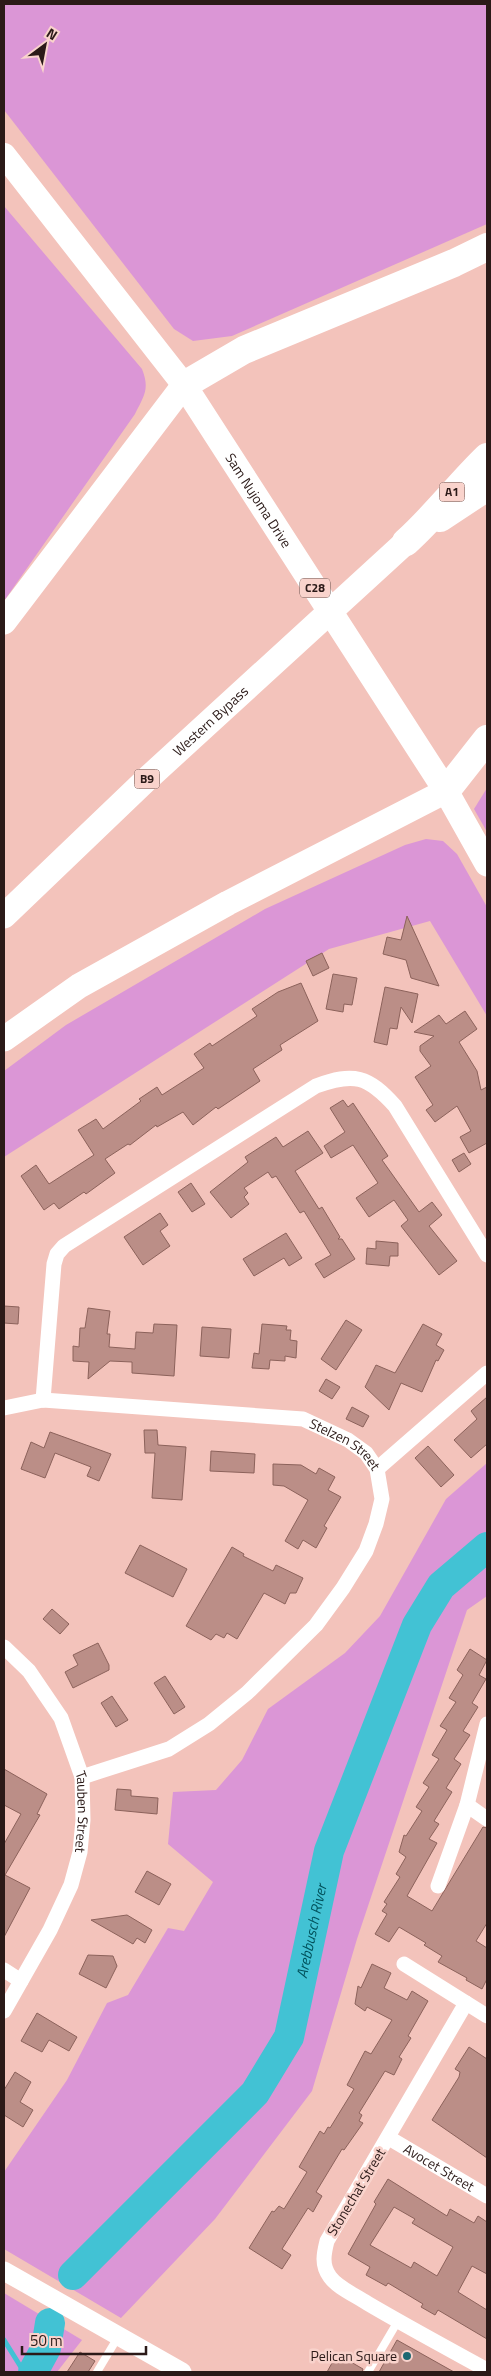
<svg xmlns="http://www.w3.org/2000/svg" width="491" height="2376" font-family="'Titillium Web',sans-serif">
	<rect width="100%" height="100%" fill="#f3c3bb"/>
	<g fill="#db96d6">
		<polygon points="4,4 487,4 487,224 232,336 193,341 174,329 4,110"/>
		<path d="M4,206l138,163c8,20 2,27 -7,45l-131,187z"/>
		<polygon points="487,788 487,832 474,809"/>
		<polygon points="426,839 443,841 457,854 487,907 487,1016 430,921 329,949 4,1157 4,1071 66,1025 265,909 405,845"/>
		<polygon points="487,1463 487,1596 467,1610 357,1939 312,2091 215,2219 121,2318 4,2249 4,2172 67,2080 107,2003 128,1995 168,1928 184,1931 213,1882 168,1844 173,1792 216,1790 242,1760 268,1709 345,1653 380,1616 446,1499"/>
		<polygon points="4,2293 82,2340 57,2372 4,2372"/>
	</g>
	<g fill="none" stroke-linecap="round" stroke-linejoin="round">
		<polyline stroke="#42c2d4" stroke-width="5" points="4,2340 24,2372"/>
		<g stroke="#42c2d4" stroke-width="30">
			<path id="s1" d="M73,2275l182,-182 34,-56 40,-186 88,-226 24,-39 46,-39"/>
			<polyline points="33,2372 46,2348 50,2323"/>
		</g>
	</g>
	<g fill="#bb8e87" stroke="#8c625b" fill-rule="evenodd">
		<polygon points="407,916 439,986 411,978 406,960 383,954 387,937 401,940"/>
		<polygon points="322,953 329,968 313,976 306,961"/>
		<polygon points="333,974 357,978 352,1005 344,1004 343,1012 326,1009"/>
		<polygon points="301,983 318,1021 280,1045 282,1050 253,1069 260,1081 218,1109 216,1107 193,1125 183,1112 157,1127 156,1125 130,1145 128,1144 105,1159 115,1173 86,1194 84,1192 59,1209 54,1203 44,1210 21,1176 36,1165 49,1184 94,1155 78,1130 96,1119 103,1129 141,1101 139,1099 157,1087 162,1095 204,1068 194,1054 210,1043 212,1046 257,1016 252,1009 278,992"/>
		<polygon points="385,987 418,994 412,1023 401,1007 397,1029 390,1028 387,1045 374,1042"/>
		<polygon points="465,1011 477,1029 459,1042 477,1071 481,1090 487,1087 487,1143 469,1153 460,1137 471,1131 457,1106 435,1122 426,1110 433,1105 415,1077 431,1066 420,1051 420,1046 434,1036 414,1032 439,1015 446,1024"/>
		<polygon points="343,1100 348,1107 353,1103 388,1156 382,1160 419,1212 432,1202 442,1215 429,1226 457,1261 439,1275 401,1226 408,1220 394,1200 369,1217 356,1198 378,1183 353,1145 331,1158 324,1146 345,1132 330,1108"/>
		<polygon points="308,1131 323,1153 295,1171 319,1209 322,1207 340,1237 338,1239 342,1239 355,1259 324,1278 315,1264 331,1255 304,1211 300,1213 276,1176 272,1178 268,1172 244,1188 248,1193 244,1197 249,1204 231,1218 210,1192 248,1162 245,1157 276,1137 283,1147"/>
		<polygon points="464,1153 471,1164 459,1172 452,1160"/>
		<polygon points="191,1183 205,1204 192,1212 178,1192"/>
		<polygon points="160,1213 168,1225 160,1231 170,1246 143,1265 124,1237"/>
		<polygon points="286,1233 302,1258 289,1266 284,1258 254,1276 243,1259"/>
		<polygon points="376,1241 398,1243 398,1256 390,1256 389,1266 366,1264 367,1248 376,1249"/>
		<polygon points="4,1306 19,1307 18,1324 4,1323"/>
		<polygon points="88,1308 110,1311 107,1334 110,1334 109,1347 135,1349 136,1332 153,1333 154,1324 177,1325 174,1376 132,1373 132,1362 110,1361 88,1379 89,1362 73,1361 73,1346 79,1347 80,1328 85,1328"/>
		<polygon points="346,1320 362,1330 336,1370 321,1359"/>
		<polygon points="262,1324 287,1326 286,1330 291,1330 290,1340 297,1341 296,1358 285,1356 285,1361 270,1360 269,1369 252,1368 254,1353 259,1354"/>
		<polygon points="423,1324 442,1334 436,1345 444,1350 438,1361 436,1360 422,1392 401,1383 389,1410 365,1387 376,1365 395,1373"/>
		<polygon points="202,1327 231,1329 229,1358 200,1356"/>
		<polygon points="326,1379 340,1387 332,1399 319,1391"/>
		<polygon points="487,1397 487,1444 471,1458 454,1440 477,1419 471,1411"/>
		<polygon points="352,1407 369,1416 363,1427 346,1419"/>
		<polygon points="144,1430 157,1430 158,1445 186,1447 182,1500 152,1498 155,1453 145,1453"/>
		<polygon points="50,1432 111,1454 99,1481 87,1476 91,1467 55,1453 45,1478 21,1469 31,1442 44,1448"/>
		<polygon points="428,1446 454,1475 441,1487 415,1458"/>
		<polygon points="211,1451 255,1454 254,1473 210,1471"/>
		<polygon points="273,1464 301,1465 316,1474 319,1468 335,1477 328,1490 341,1497 324,1526 327,1528 316,1548 303,1540 298,1549 285,1541 308,1500 284,1486 273,1485"/>
		<polygon points="140,1545 187,1569 173,1597 125,1573"/>
		<polygon points="232,1547 244,1554 243,1556 273,1571 276,1565 303,1578 296,1593 290,1593 285,1604 264,1593 237,1639 227,1633 224,1638 216,1634 211,1640 186,1626"/>
		<polygon points="52,1609 69,1624 60,1634 43,1619"/>
		<polygon points="98,1643 109,1665 109,1670 73,1688 65,1672 78,1665 73,1655"/>
		<polygon points="470,1649 487,1660 479,1675 486,1679 472,1703 478,1707 463,1731 470,1735 454,1759 461,1764 446,1788 452,1792 434,1821 439,1824 429,1839 437,1843 407,1896 432,1911 483,1827 487,1828 487,1923 476,1941 487,1948 487,1979 482,1989 466,1980 467,1978 438,1962 442,1956 424,1945 426,1943 399,1927 389,1942 375,1934 387,1914 382,1911 387,1904 384,1902 400,1877 396,1874 406,1857 399,1852 404,1835 406,1836 422,1811 416,1807 429,1787 423,1783 439,1759 432,1755 447,1730 440,1726 456,1702 449,1698 463,1675 457,1670"/>
		<polygon points="165,1676 185,1707 174,1714 154,1683"/>
		<polygon points="112,1696 128,1720 116,1727 101,1703"/>
		<polygon points="4,1769 47,1794 37,1814 40,1815 5,1875 30,1888 4,1937 4,1844 21,1814 4,1805"/>
		<polygon points="117,1789 131,1790 131,1796 158,1798 157,1814 115,1810"/>
		<polygon points="147,1871 171,1884 159,1905 135,1892"/>
		<polygon points="127,1915 152,1930 145,1943 137,1938 133,1944 91,1920"/>
		<polygon points="88,1955 113,1956 117,1966 106,1988 79,1974"/>
		<polygon points="372,1964 391,1973 384,1988 407,2000 412,1991 428,2001 408,2036 411,2038 399,2057 402,2059 394,2075 385,2071 359,2113 362,2115 359,2121 363,2123 344,2150 342,2149 316,2192 322,2196 313,2212 308,2208 282,2249 291,2255 282,2269 249,2248 272,2211 274,2212 279,2206 284,2209 307,2172 299,2167 320,2131 324,2134 328,2127 330,2128 354,2089 347,2085 365,2051 371,2054 392,2020 367,2007 365,2011 355,2004 358,1986 361,1988"/>
		<polygon points="37,2013 77,2037 69,2051 49,2040 42,2052 21,2041"/>
		<polygon points="469,2047 487,2059 487,2158 432,2120 459,2077 460,2072 455,2069"/>
		<polygon points="15,2072 31,2082 20,2102 33,2110 23,2127 4,2115 4,2090"/>
		<path d="M388,2179l59,37 3,-7 24,14 4,-7 9,6v52l-15,-8 -14,26 29,18v29l-49,-29 -3,5 -14,-8 2,-3 -35,-21 -2,3 -20,-11 4,-8 -22,-13 28,-50 -2,-2zM394,2207l21,12 -3,4 41,24 -16,29 -23,-14 -3,6 -41,-23z"/>
		<polygon points="397,2340 454,2372 379,2372"/>
		<polygon points="80,2352 95,2361 88,2372 67,2372"/>
		<polygon points="337,2354 363,2369 362,2372 327,2372"/>
	</g>
	<g fill="none" stroke-linecap="round" stroke-linejoin="round">
		<g stroke="#fff" stroke-width="8">
			<polyline points="97,2372 118,2337"/>
			<polyline points="368,2372 398,2321"/>
		</g>
		<g stroke="#fff" stroke-width="15">
			<path d="M43,1400l11,-136 3,-10 7,-8 252,-160c38,-14 52,-10 79,20l92,149"/>
			<path id="s2" d="M4,1408l39,-8 260,19 45,21 18,13 11,16 5,30 -6,25 -10,27 -23,37 -27,37 -69,68 -38,31 -40,25 -87,28"/>
			<polyline points="377,1469 487,1373"/>
			<path id="s3" d="M4,1647l25,24 32,47 21,59 1,43 -3,32 -9,33 -21,45 -46,81"/>
			<polyline points="467,1805 487,1819"/>
			<polyline points="438,1886 467,1805 487,1724"/>
			<polyline points="404,1964 487,2016"/>
			<polyline points="4,1970 21,1981"/>
			<path d="M466,2003l-139,238c-3,12 -6,24 3,36 8,11 25,18 37,26 39,23 80,45 120,67"/>
			<path id="s4" d="M389,2138l98,58"/>
		</g>
		<polyline stroke="#fff" stroke-width="19" points="4,2271 182,2372"/>
		<polyline stroke="#fff" stroke-width="24" points="4,155 184,385"/>
		<g stroke="#fff" stroke-width="25">
			<path id="s5" d="M4,622l180,-237 262,406 41,73"/>
			<path id="s6" d="M4,916l143,-137 259,-237"/>
			<polyline points="4,1039 79,986 228,903 446,791"/>
		</g>
		<g stroke="#fff" stroke-width="28">
			<polyline points="184,385 244,350 454,263 487,247"/>
			<polyline points="440,518 487,487"/>
			<path d="M406,542c29,-26 53,-58 81,-85"/>
			<polyline points="446,791 487,739"/>
		</g>
	</g>
	<circle fill="#1d6872" stroke="#f9d3cc" stroke-width="2" cx="407" cy="2356" r="5"/>
	<g text-anchor="middle" stroke-width="5" stroke-linejoin="round" paint-order="stroke">
		<g fill="#f9d3cc" stroke="#69524e" stroke-width="1">
			<rect x="439.5" y="482.5" width="25" height="19" rx="4"/>
			<rect x="300" y="578.5" width="30" height="19" rx="4"/>
			<rect x="134.5" y="769.5" width="25" height="19" rx="4"/>
		</g>
		<g font-size="12" font-weight="bold" fill="#2b1a18">
			<text x="452" y="496">A1</text>
			<text x="315" y="592">C28</text>
			<text x="147" y="783">B9</text>
		</g>
		<g font-size="14" fill="#2b1a18" stroke="#f9d3cc">
			<text dy="5" stroke="none"><textPath href="#s5" startOffset="435">Sam Nujoma Drive</textPath></text>
			<text dy="5" stroke="none"><textPath href="#s6" startOffset="284">Western Bypass</textPath></text>
			<text dy="5" stroke="none"><textPath href="#s2" startOffset="350">Stelzen Street</textPath></text>
			<text dy="5" stroke="none"><textPath href="#s3" startOffset="189">Tauben Street</textPath></text>
			<text dy="5" stroke="none"><textPath href="#s4" startOffset="58">Avocet Street</textPath></text>
			<text transform="translate(356 2192) rotate(-59)" y="5">Stonechat Street</text>
		</g>
		<g font-size="14" fill="#2b1a18" stroke="#f9d3cc" text-anchor="end">
			<text x="397" y="2361">Pelican Square</text>
		</g>
		<g font-size="15" font-style="italic" fill="#01515b" stroke="#f9d3cc">
			<text dy="5" stroke="none"><textPath href="#s1" startOffset="431">Arebbusch River</textPath></text>
		</g>
	</g>
	<rect width="491" height="2376" fill="none" stroke="#2b1a18" stroke-width="10"/>
	<g transform="translate(45 45) rotate(32)" stroke="#f9d3cc" stroke-width="4" paint-order="stroke">
	<path d="M0-4L9 19L0 12L-9 19Z" fill="#2b1a18"/>
	<text y="-8" font-size="14" font-weight="bold" text-anchor="middle" fill="#2b1a18">N</text>
	</g>
	<path d="M22 2346v8h124v-8" fill="none" stroke="#2b1a18" stroke-width="2.5"/>
	<text x="30" y="2346" font-size="15" fill="#2b1a18" stroke="#f9d3cc" stroke-width="4" paint-order="stroke">50 m</text>
</svg>
